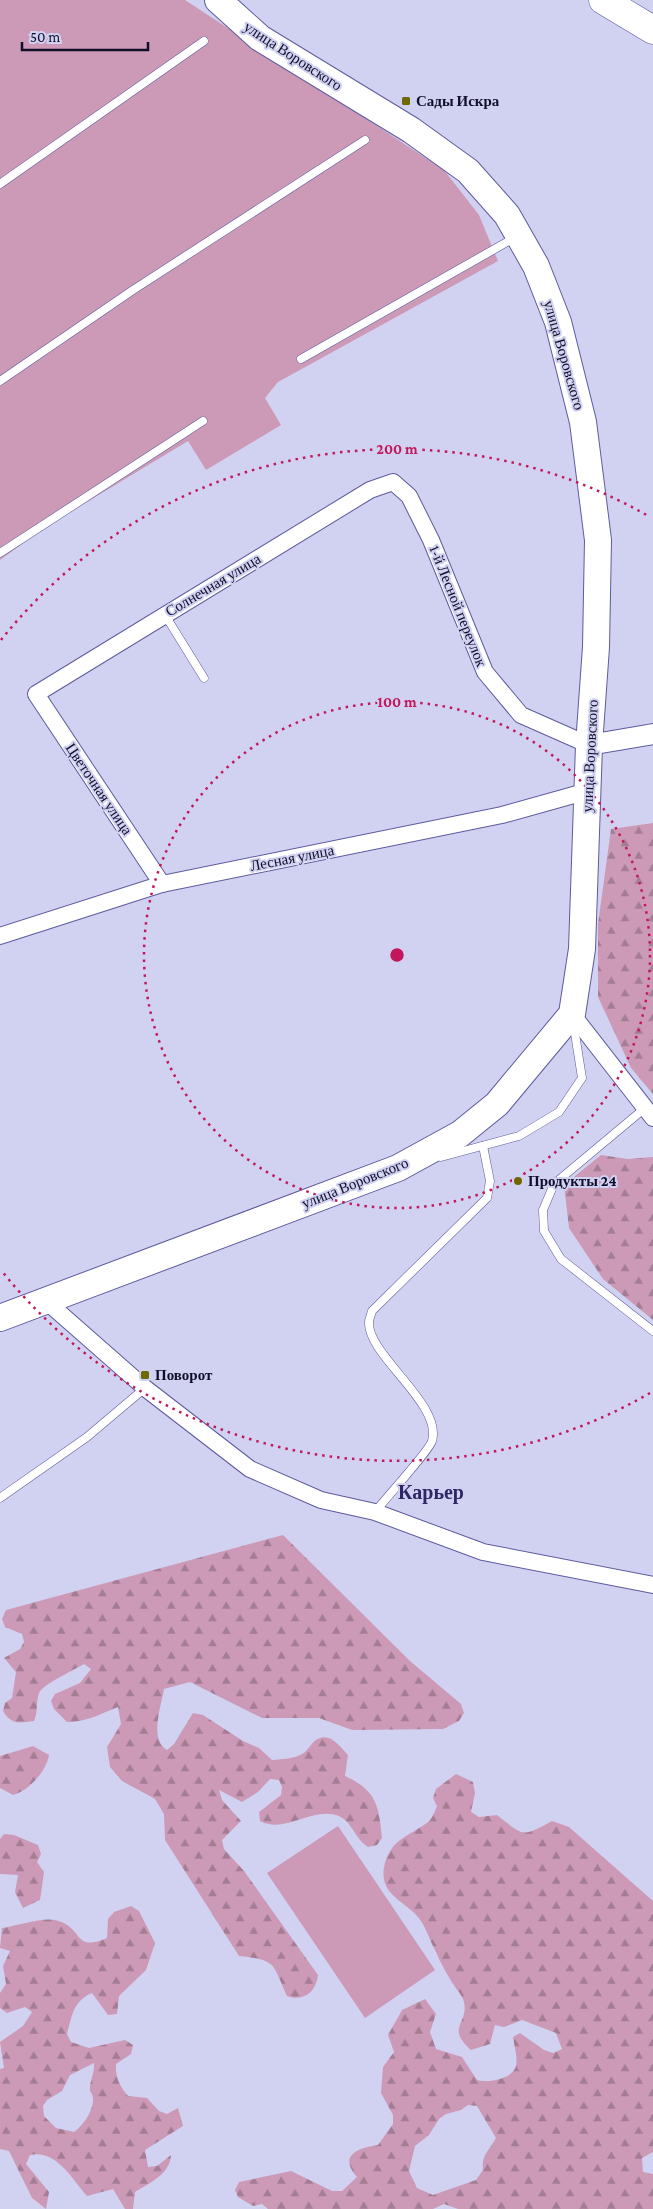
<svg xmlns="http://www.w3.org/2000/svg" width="653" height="2209" font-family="'Crimson Pro',serif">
	<defs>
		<pattern id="forest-firs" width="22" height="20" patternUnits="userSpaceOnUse" patternTransform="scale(1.25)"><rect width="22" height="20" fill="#cc9ab6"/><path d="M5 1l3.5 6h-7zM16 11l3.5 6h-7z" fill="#a47c94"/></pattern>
	</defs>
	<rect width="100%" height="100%" fill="#d1d2f2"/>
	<g fill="url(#forest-firs)" fill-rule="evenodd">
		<polygon points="653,823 653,1094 631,1068 598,997 598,924 611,829"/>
		<polygon points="601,1155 628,1159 653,1157 653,1320 603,1279 569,1228 564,1185"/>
		<path d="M283,1535l127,126 51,43 3,9 -5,8 -16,8 -91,1 -33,-12h-57l-72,-36 -26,7c-3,18 -15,50 3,61l7,-6 19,-31 10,2 40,26 16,7 13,12c11,-1 21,-1 30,-6 6,-3 9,-11 14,-14 14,-9 24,7 32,15l-3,21c31,14 34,29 37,62l-5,7 -9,2c-13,-8 -17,-28 -32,-32 -26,-7 -52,19 -76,6l-1,-9 22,-17 1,-8 -3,-7 -9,-1 -12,13 -16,10 -23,-12 3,10 19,21 -19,19 2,9 20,22 74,104c-2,17 -14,27 -31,21 -15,-33 -10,-36 -48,-40l-74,-116 -1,-26 -9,-15 -33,-18 -12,-14 -3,-20 14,-23 -3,-17c-18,7 -31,15 -51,15l-13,-13 -3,-8 4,-7 25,-11 11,-14 -7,-5c-10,6 -41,20 -45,29 -3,9 -1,19 -5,28 -15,2 -23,4 -31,-10l2,-8 7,-5 4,-26 -12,-14 16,-9 4,-7 -2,-8 -17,-7 -3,-8 4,-9z"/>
		<path d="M33,1746l16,9c-2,15 -20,36 -36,40l-13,-7v-32z"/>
		<path d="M456,1774l17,8 2,11 -4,19 8,5 18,-2c27,21 24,23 55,6l17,6 84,74v251l-11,6 1,14 10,2v35h-195l-14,-5 -11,5h-165l-6,-5 -9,2 -15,-9 -3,-7 4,-8 52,-11 41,20h10l15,-14c-19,-22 1,-29 21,-32l15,-21v-9l-12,-22 2,-26 11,-15 -6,-17 14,-25 23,-11 11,15 -6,18 6,17 26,8 15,23c10,3 36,-1 39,-14 2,-8 -2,-21 -3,-29l7,-4 24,17 9,3 9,-4 -6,-16 -34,-13 -18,7 -9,-2 -5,19 -19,6c-26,-23 -2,-26 -7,-48 -2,-8 -10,-15 -14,-23 -7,-11 -13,-25 -19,-37 -3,-7 -6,-15 -10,-21 -13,-20 -45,-25 -36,-58 7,-25 25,-27 43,-41 4,-3 7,-11 9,-16l-4,-8 3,-9zM468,2105l9,1 19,32c-7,13 -15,17 -13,32l-7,10 -43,15 -16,-7 -8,-17 6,-25 14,-11 10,-16 7,-5 15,-4z"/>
		<polygon points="4,1834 14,1835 38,1845 41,1854 37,1862 44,1872 40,1900 23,1908 15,1892 18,1875 0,1874 0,1839"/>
		<path d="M131,1906l8,5 16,32 -9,27 -27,26 -2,18 -9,1 -16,-22c-19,8 -20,23 -25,41l4,8 18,6 36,-8 8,5 -2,9 -15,10c-1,13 4,23 12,32l19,2 12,13 8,3 11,-6 5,18 -38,24 3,17 9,-1 14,-11c-1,19 -21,28 -36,37l-2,17h-8l-12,-20 -26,7c-15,-17 -31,-47 -57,-41l-4,9 23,28 -3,17 -14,-11 -23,-47 -9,-2v-80l4,-1 -4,-26 23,-16 9,-14 -7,-5 -18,6 -7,-5v-15l6,-9 -3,-18 7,-15 -10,-3 2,-20c12,-2 42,-11 53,-8 30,7 17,33 52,18l1,-19 6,-7zM94,2063c1,10 -5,19 -4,28 1,2 3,4 3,7 1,12 -10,28 -19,34l-18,-4 -12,-12 -1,-10 4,-6 15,-9 8,-16z"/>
	</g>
	<g fill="#cc9ab6">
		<polygon points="0,0 185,0 444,170 479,215 498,261 278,382 265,398 281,425 206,470 188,441 44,528 0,560"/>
		<polygon points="338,1826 435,1970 365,2018 267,1873"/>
	</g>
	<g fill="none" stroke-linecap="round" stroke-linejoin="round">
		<defs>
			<g id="service">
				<polyline points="0,184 204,41"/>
				<polyline points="301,359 514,238"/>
				<polyline points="0,381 133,290 365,140"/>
				<polyline points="0,553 203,421"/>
				<polyline points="165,615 204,678"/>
				<polyline points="645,1108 554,1184 543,1210 544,1231 561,1259 653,1331"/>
				<polyline points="441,1157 519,1136 559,1112 582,1078 573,1021"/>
				<polyline points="0,1498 87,1437 145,1388"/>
				<path d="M375,1512c9,-12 55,-62 57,-71 11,-37 -65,-86 -63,-119 0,-3 2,-7 3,-11l115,-113 3,-17 -7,-35"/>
			</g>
			<g id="minor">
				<polyline points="162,884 36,694 370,490 393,482 409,496 431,540 485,672 521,715 589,745"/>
				<polyline points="0,936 162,884 502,815 588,791"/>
				<polyline points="572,1014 653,1118"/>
				<polyline points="46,1301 145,1388 250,1469 321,1500 375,1512 483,1552 653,1585"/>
			</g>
			<polyline id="tertiary" points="589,745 653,734"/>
			<polyline id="primary" points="0,1318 398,1168 460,1134 497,1104 572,1014 582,949 589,745 596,647 598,540 583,422 558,322 536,266 507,215 468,171 411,130 260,38 218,0"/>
			<polyline id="trunk" points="603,0 653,30"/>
		</defs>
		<use href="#service" stroke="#5e5a9f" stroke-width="9"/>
		<use href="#minor" stroke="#5e5a9f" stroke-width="18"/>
		<use href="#tertiary" stroke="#5e5a9f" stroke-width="22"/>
		<use href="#primary" stroke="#5e5a9f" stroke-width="28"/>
		<use href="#trunk" stroke="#5e5a9f" stroke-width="29"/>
		<use href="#service" stroke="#fff" stroke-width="8"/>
		<use href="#minor" stroke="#fff" stroke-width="16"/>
		<use href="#tertiary" stroke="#fff" stroke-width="20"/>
		<use href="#primary" stroke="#fff" stroke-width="26"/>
		<use href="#trunk" stroke="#fff" stroke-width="28"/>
	</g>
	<g fill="none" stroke="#c2185b" stroke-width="2.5" stroke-dasharray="2.5 5">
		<circle cx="397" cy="955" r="253"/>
		<path d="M650 1393A506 506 0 0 1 1 1270M1 640A506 506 0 0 1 650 517"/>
	</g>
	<g fill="#6f6700" stroke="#d1d2f2" stroke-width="2">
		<rect x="401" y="96" width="10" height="10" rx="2.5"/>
		<circle cx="518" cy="1181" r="5"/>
		<rect x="140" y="1370" width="10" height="10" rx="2.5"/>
	</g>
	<g text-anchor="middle" stroke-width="4" stroke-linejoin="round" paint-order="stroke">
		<g font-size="15" fill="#100e29" stroke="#d1d2f2">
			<text transform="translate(293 56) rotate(33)" y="5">улица Воровского</text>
			<text transform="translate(564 355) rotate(74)" y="5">улица Воровского</text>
			<text transform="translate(213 585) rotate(-31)" y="5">Солнечная улица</text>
			<text transform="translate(458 606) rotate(68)" y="5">1-й Лесной переулок</text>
			<text transform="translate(590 756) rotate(-87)" y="5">улица Воровского</text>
			<text transform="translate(99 789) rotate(56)" y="5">Цветочная улица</text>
			<text transform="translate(292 858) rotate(-11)" y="5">Лесная улица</text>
			<text transform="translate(355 1183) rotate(-22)" y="5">улица Воровского</text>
		</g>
		<g font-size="15" font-weight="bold" fill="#100e29" stroke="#d1d2f2" text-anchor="start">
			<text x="416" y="106">Сады Искра</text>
			<text x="528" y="1186">Продукты 24</text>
			<text x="155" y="1380">Поворот</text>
		</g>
		<g font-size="20" font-weight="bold" fill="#2f2666" stroke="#d1d2f2">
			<text x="431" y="1499">Карьер</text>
		</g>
	</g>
	<circle cx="397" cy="955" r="8" fill="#c2185b" stroke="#d1d2f2" stroke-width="2.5"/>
	<g font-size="15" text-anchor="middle" font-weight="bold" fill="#c2185b" stroke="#d1d2f2" stroke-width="4" stroke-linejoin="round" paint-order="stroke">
		<text x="397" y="454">200 m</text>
		<text x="397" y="707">100 m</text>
	</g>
	<path d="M22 42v8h126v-8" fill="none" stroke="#100e29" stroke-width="2.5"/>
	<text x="30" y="42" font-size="15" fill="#100e29" stroke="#d1d2f2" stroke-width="4" paint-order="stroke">50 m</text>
</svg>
